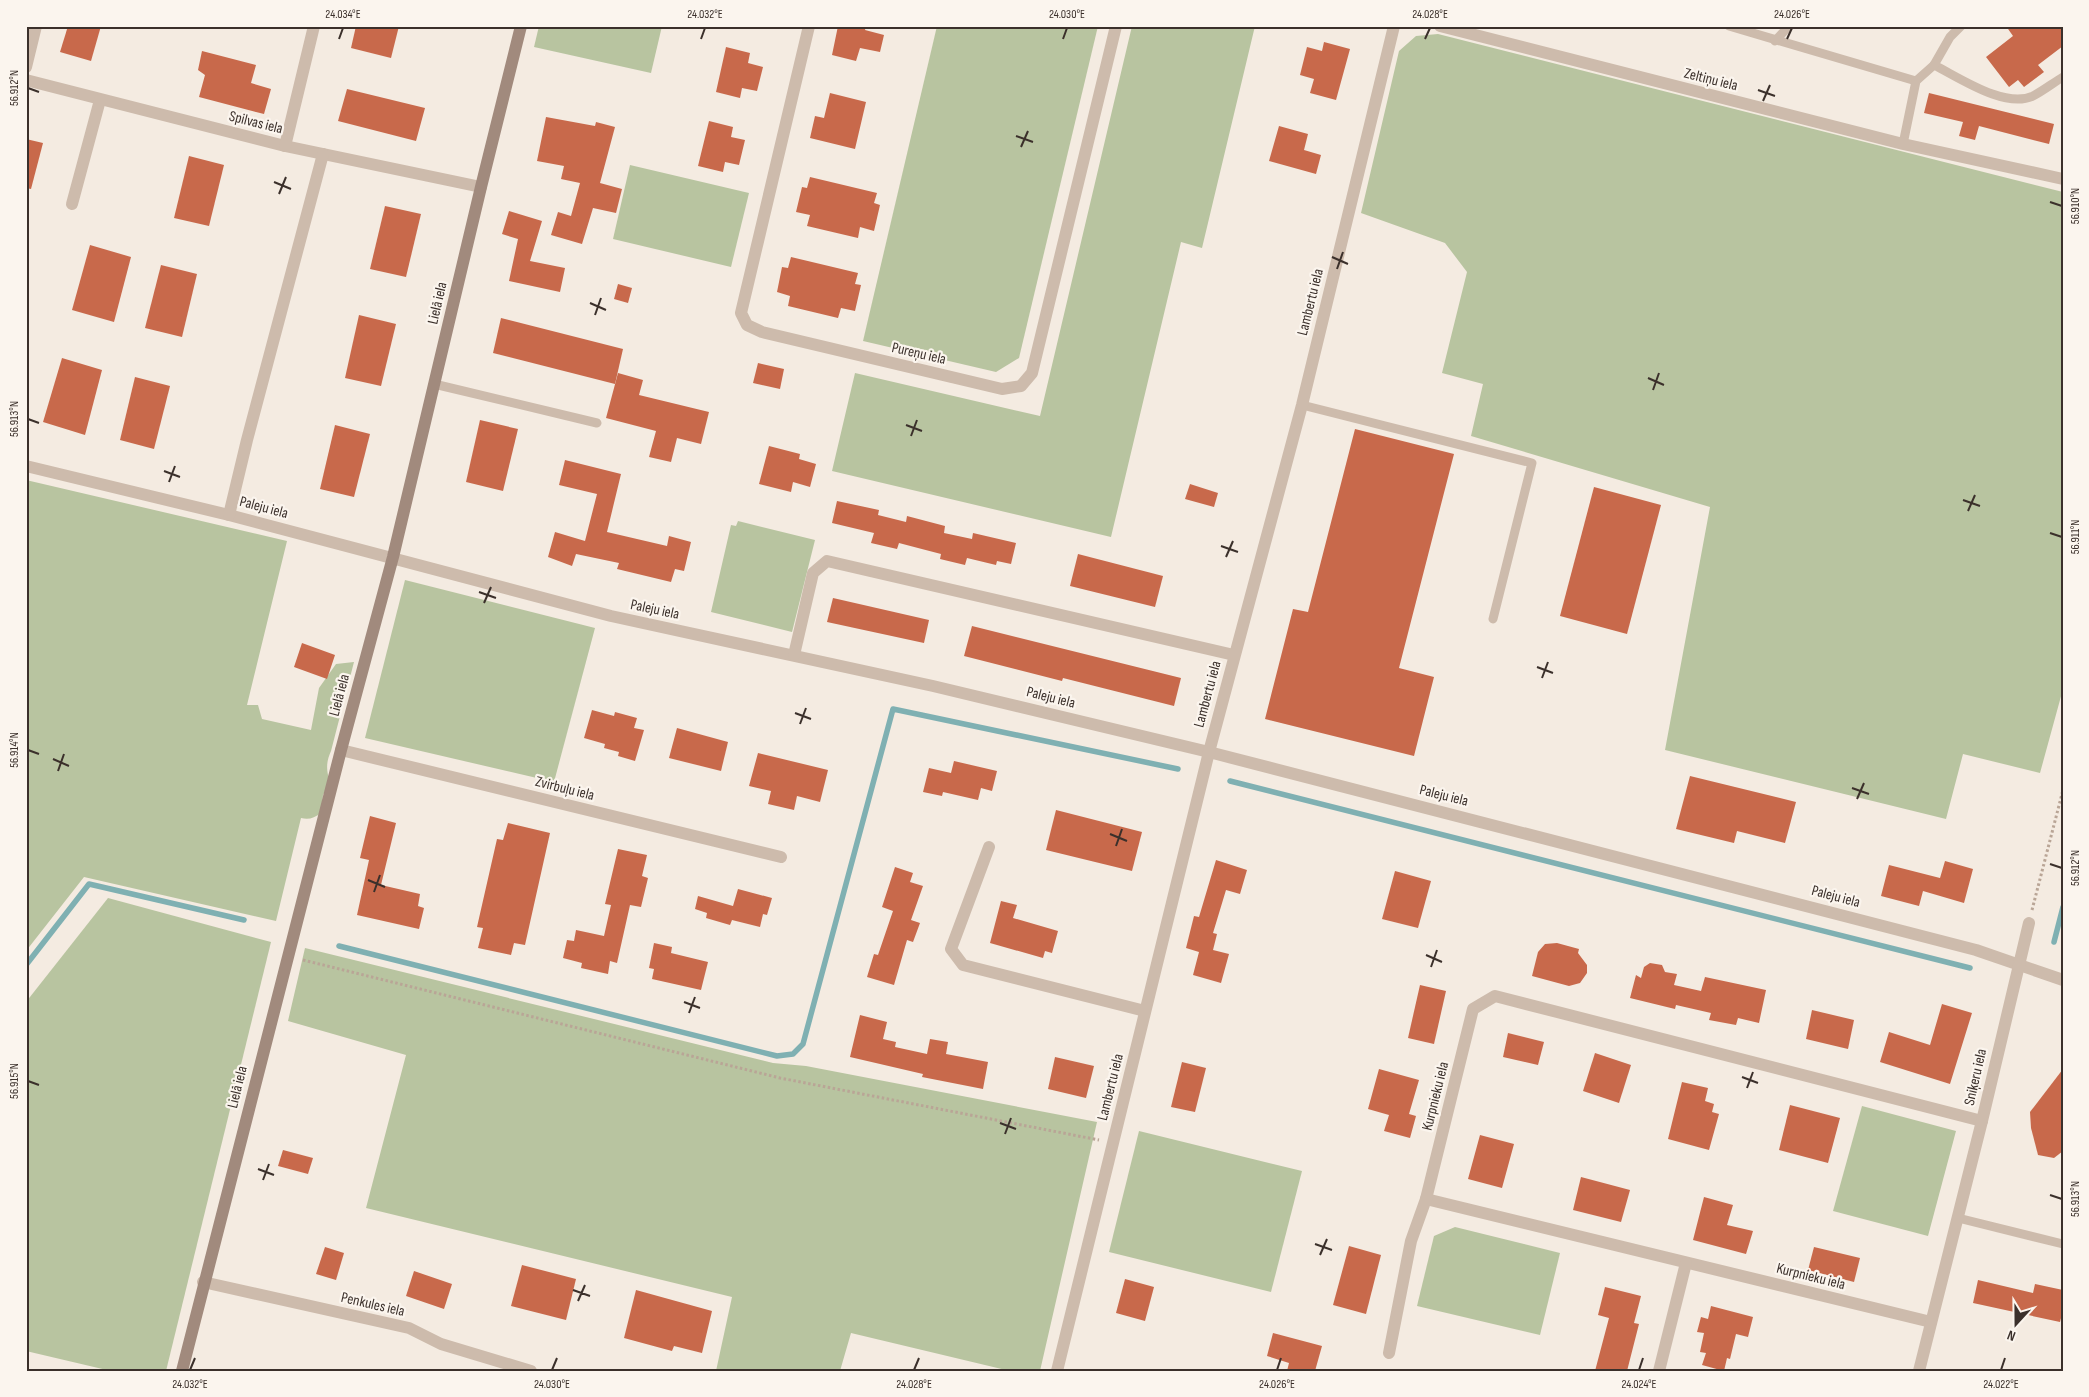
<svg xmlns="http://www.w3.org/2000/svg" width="2089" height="1397" font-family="'Sofia Sans Condensed',sans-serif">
	<rect width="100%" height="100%" fill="#f4ebe1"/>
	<g fill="#b8c4a0">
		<polygon points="539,26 662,26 651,73 534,47"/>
		<polygon points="937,26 1098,26 1019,358 996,372 863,341"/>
		<polygon points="1132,26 1255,26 1202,248 1181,242 1111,537 832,471 855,373 1040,416"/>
		<polygon points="1438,34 2063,192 2063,689 2040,773 1963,754 1946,819 1665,750 1710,507 1471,436 1483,384 1442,373 1467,272 1445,243 1361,213 1399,51 1416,36"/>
		<polygon points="630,165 749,193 731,267 613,239"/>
		<path d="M26,480l261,61 -40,164h11l4,14 49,11 8,-42 17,-24 18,-2 -23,89c-5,11 -5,19 -1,31l-7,13 -2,18c-7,5 -12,7 -20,5l-25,103 -192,-44 -58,74z"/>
		<polygon points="738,521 815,540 792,632 711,612 731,525 736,526"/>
		<polygon points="405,580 595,628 554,782 365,738"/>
		<polygon points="108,898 271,942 166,1371 111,1371 26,1351 26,1002"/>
		<polygon points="305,948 773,1063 806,1066 1097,1122 1040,1371 1010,1371 851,1333 840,1371 716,1371 732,1297 366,1208 406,1055 288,1021"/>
		<polygon points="1862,1106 1956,1131 1928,1236 1833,1211"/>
		<polygon points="1139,1131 1302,1171 1271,1292 1109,1252"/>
		<polygon points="1455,1227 1560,1253 1540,1335 1417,1306 1434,1236"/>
	</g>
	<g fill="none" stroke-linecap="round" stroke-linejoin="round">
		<g stroke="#7fb0b2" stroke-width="5.5">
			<polyline points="1230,781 1970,968"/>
			<polyline points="2054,942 2063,907"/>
			<polyline points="339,946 777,1056 793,1054 803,1044 893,709 1178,769"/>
			<polyline points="26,965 89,884 244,920"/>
		</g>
	</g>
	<g fill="#c8694b">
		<polygon points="68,26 101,26 91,61 60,52"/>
		<polygon points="356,26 399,26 391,58 351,48"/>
		<polygon points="838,26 866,26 865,30 884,35 880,52 860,48 856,61 832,55"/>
		<polygon points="2006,26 2063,26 2063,46 2038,65 2044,72 2024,87 2018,80 2009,87 1986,57 2013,36"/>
		<polygon points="1324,42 1350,49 1336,100 1310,93 1314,79 1300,75 1307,47 1322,51"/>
		<polygon points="726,47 750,53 748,63 763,67 757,91 742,88 740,98 716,92"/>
		<polygon points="202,51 256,65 251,83 271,89 264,114 199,97 205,75 198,70"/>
		<polygon points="347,89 425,108 416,141 338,121"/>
		<polygon points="830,93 866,102 855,149 810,138 815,116 824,118"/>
		<polygon points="1929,93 2054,124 2049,144 1979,126 1975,140 1959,136 1963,122 1924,113"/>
		<polygon points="546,117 595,126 596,122 615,127 600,183 622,189 616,213 593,208 582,244 551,235 558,212 571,216 580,183 561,179 564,166 537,161"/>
		<polygon points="709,121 733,127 731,137 745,140 739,165 725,162 723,172 698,166"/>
		<polygon points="1279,126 1308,134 1304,150 1321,155 1316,174 1269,161"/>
		<polygon points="26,139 43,143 31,189 26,188"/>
		<polygon points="189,156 224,165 209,226 174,218"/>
		<polygon points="810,177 877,193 874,203 880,205 874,231 860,227 858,238 807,226 810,215 796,212 802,187 807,188"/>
		<polygon points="385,206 421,214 406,277 370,269"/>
		<polygon points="509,211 542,221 530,261 565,268 560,292 509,281 518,239 502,234"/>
		<polygon points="90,245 131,257 114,322 72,310"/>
		<polygon points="791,257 858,273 855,284 861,285 855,311 841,308 838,318 788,306 790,296 777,292 782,267 788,268"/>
		<polygon points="161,265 197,274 182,337 145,328"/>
		<polygon points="618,284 632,288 628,303 614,299"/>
		<polygon points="359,315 396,324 381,386 345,378"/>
		<polygon points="501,318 623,349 615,384 493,353"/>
		<polygon points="62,358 102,370 85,435 43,422"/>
		<polygon points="758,363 784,369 780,389 753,383"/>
		<polygon points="618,373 643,380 639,395 709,412 701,444 677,438 671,462 649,457 656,431 606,418"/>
		<polygon points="135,377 170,386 154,449 120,440"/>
		<polygon points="480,420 518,429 503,491 466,482"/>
		<polygon points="335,425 370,434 354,497 320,489"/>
		<polygon points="1355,429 1454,454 1399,668 1434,677 1414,756 1265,719 1293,609 1308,612"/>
		<polygon points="769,446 800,454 799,459 816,464 810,487 793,482 791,492 759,484"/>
		<polygon points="565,460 621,474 607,532 667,546 669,536 691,542 684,571 675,569 671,582 617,569 619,563 576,554 572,566 548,557 555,532 585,541 597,494 559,485"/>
		<polygon points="1190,484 1218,493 1214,507 1185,499"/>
		<polygon points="1594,487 1661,505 1627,634 1560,616"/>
		<polygon points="837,501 879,510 878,515 906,522 907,516 945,526 944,533 972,539 973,533 1016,543 1011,564 997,561 996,565 967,558 965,565 940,559 941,554 918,548 899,543 897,549 871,543 874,533 832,523"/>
		<polygon points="1078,554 1163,576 1155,607 1070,586"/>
		<polygon points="833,598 929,620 924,643 827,622"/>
		<polygon points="972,626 1181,678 1174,706 1063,678 1062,681 964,656"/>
		<polygon points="302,643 335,655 327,679 294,667"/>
		<polygon points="592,710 614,716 615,712 637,718 634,728 644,730 635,761 618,756 619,752 604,748 605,744 584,738"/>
		<polygon points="677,728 728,742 721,771 669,758"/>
		<polygon points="758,753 828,770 820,802 797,796 794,810 768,804 771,791 749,786"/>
		<polygon points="954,761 997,771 992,791 981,788 978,800 943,792 942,796 923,792 929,768 951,773"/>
		<polygon points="1690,776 1796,802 1785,843 1737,831 1734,843 1676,829"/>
		<polygon points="1056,810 1142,832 1132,871 1046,850"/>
		<polygon points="370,816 396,823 381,885 420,894 418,906 424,908 419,929 357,915 369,860 360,858"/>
		<polygon points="508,823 550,833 525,945 514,943 511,955 478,948 483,928 477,927 497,839 503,840"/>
		<polygon points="618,849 647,855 642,876 648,878 641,907 630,905 617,963 610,961 608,974 581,968 582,963 563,958 567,940 574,941 576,930 604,936 611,905 605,904"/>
		<polygon points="1216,860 1247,870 1240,894 1226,890 1213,933 1217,934 1213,950 1229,954 1221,983 1193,975 1199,952 1186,948 1194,916 1199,917"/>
		<polygon points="1945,861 1973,869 1964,903 1923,891 1919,906 1881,896 1889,865 1940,878"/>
		<polygon points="895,867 913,873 910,882 923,886 911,920 920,923 913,942 907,940 894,985 867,977 874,954 878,955 893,911 882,907"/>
		<polygon points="1395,871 1431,881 1418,928 1382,919"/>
		<polygon points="738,889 772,898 767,915 763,914 760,927 732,920 730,925 706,918 707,913 695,909 698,896 733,906"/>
		<polygon points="1001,901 1017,905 1013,918 1058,931 1052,953 1045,951 1043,958 990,943"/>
		<polygon points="654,943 672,947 671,953 708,962 701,990 652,979 654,969 649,968"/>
		<polygon points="1557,943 1579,949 1578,953 1587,965 1587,973 1580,983 1569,986 1532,976 1538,952 1545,944"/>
		<polygon points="1650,963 1662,965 1665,972 1677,974 1674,985 1701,991 1705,977 1766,990 1759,1023 1738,1018 1736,1025 1709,1020 1711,1013 1676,1005 1675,1009 1630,998 1636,975 1641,978 1644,967"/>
		<polygon points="1420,985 1446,991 1434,1044 1408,1038"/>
		<polygon points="1942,1004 1972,1013 1950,1084 1880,1062 1889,1032 1930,1045"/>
		<polygon points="1812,1010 1854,1020 1848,1049 1806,1039"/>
		<polygon points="860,1015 887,1022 883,1039 896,1042 895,1047 927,1054 930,1039 948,1042 946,1054 988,1062 983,1089 922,1077 923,1074 850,1057"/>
		<polygon points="1508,1033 1544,1042 1538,1065 1503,1057"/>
		<polygon points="1595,1053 1631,1065 1619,1103 1583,1091"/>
		<polygon points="1055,1057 1094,1066 1086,1098 1048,1089"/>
		<polygon points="1182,1062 1206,1068 1195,1112 1171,1107"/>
		<polygon points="1379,1069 1419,1080 1409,1114 1416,1116 1410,1138 1384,1131 1389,1115 1368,1109"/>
		<polygon points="2063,1069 2063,1151 2054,1158 2038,1155 2031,1128 2030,1112"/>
		<polygon points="1682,1082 1708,1088 1705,1101 1714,1104 1712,1112 1719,1114 1709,1150 1668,1139"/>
		<polygon points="1790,1105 1840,1118 1828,1163 1779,1150"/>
		<polygon points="1480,1135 1514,1144 1502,1188 1468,1179"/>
		<polygon points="283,1150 313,1158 308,1174 278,1166"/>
		<polygon points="1581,1177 1630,1190 1621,1222 1573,1210"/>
		<polygon points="1704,1197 1733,1205 1727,1225 1753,1231 1746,1254 1693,1240"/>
		<polygon points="1349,1246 1381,1255 1366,1314 1333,1305"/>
		<polygon points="325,1247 344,1253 336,1280 316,1274"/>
		<polygon points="1814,1247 1860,1258 1854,1282 1808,1270"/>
		<polygon points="522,1265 576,1279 566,1320 511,1306"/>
		<polygon points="414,1271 452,1284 444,1309 406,1296"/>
		<polygon points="1125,1279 1154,1287 1145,1321 1116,1313"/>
		<polygon points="1978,1280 2033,1293 2035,1284 2063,1290 2063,1310 2060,1322 1973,1303"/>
		<polygon points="1605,1287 1641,1296 1634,1323 1639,1324 1627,1371 1595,1371 1609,1318 1598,1315"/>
		<polygon points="636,1290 712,1311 702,1353 674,1346 672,1351 624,1338"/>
		<polygon points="1711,1306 1753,1317 1748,1337 1736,1334 1730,1359 1727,1358 1724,1371 1702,1365 1706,1353 1700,1352 1704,1333 1697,1332 1701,1317 1708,1319"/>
		<polygon points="1273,1333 1322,1346 1315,1371 1287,1371 1289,1363 1267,1356"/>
	</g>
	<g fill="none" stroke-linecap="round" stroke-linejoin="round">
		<g stroke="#b9a596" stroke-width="3" stroke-dasharray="2.5 2.5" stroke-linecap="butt">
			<polyline points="2032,910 2063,790"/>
			<polyline points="303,960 780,1078 1099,1140"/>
		</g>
		<g stroke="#cdbbac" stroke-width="9">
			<polyline points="1729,26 1916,81"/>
			<polyline points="1775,41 1789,26"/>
			<path d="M1934,65c26,13 71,44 99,31 10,-5 20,-13 30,-19"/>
			<polyline points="1903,144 1916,81 1934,65 1950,37 1961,26"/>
			<polyline points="434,384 597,423"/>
			<polyline points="1302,405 1532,463 1493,619"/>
			<polyline points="1958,1218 2063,1244"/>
		</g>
		<g stroke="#cdbbac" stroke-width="12">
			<polyline points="809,26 741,313 747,325 762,332 1002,389 1021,386 1032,373 1116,26"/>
			<polyline points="1440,26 1903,144 2063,179"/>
			<polyline points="26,67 36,26"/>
			<polyline points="26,80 285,146 481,187"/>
			<polyline points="285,146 314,26"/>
			<polyline points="72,204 100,100"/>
			<polyline points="26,466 229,515 611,616 933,686 1209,752 1976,950 2063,980"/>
			<polyline points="229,515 247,440 323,154"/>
			<polyline points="794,655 813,573 827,561 1234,655"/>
			<polyline points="341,750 781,857"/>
			<polyline points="989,847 951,949 963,965 1145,1011"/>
			<polyline points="1426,1199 1931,1322"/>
			<polyline points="203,1282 409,1328 441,1344 531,1371"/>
			<polyline points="1389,1353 1411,1241 1426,1199 1473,1009 1495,996 1982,1121"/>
			<polyline points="1057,1371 1209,752 1302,405 1394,26"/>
			<polyline points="1659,1371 1686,1263"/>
			<polyline points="1919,1371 1982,1121 2029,923"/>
		</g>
		<polyline stroke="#a18a7d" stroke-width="12" points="182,1371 341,750 393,557 481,187 521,26"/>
	</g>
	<path fill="none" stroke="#3b302b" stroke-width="2" d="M339,39l4,-11M701,39l4,-11M1063,39l4,-11M1425,39l5,-11M1787,39l5,-11M28,88l11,4M1758,90l17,6M1763,101l7,-16M1016,136l17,6M1021,147l7,-16M274,182l17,7M279,194l7,-17M2050,202l12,4M1332,257l16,7M1337,269l6,-17M590,303l16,7M595,315l6,-17M1648,378l16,7M1653,390l6,-17M28,419l11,4M906,425l16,6M911,436l6,-16M164,471l16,6M169,482l6,-16M1963,500l17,6M1968,511l7,-16M2050,533l12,4M1221,546l17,6M1226,557l7,-16M479,592l17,6M484,603l7,-16M1537,667l16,6M1542,678l6,-16M795,713l16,6M800,724l6,-16M28,750l11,4M53,759l16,7M58,771l6,-17M1852,788l17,6M1857,799l7,-16M1110,834l17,7M1116,846l6,-17M2050,864l12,4M368,880l17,7M374,892l6,-17M1426,955l16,7M1431,967l6,-17M684,1002l16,6M689,1013l6,-16M1742,1077l16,6M28,1081l11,4M1747,1088l6,-16M1000,1123l16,6M1005,1134l6,-16M258,1169l16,6M263,1180l6,-16M2050,1195l12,4M1315,1244l17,6M1320,1255l7,-16M573,1290l17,6M578,1301l7,-16M190,1370l5,-12M552,1370l5,-12M914,1370l5,-12M1277,1370l4,-12M1639,1370l4,-12M2001,1370l4,-12"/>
	<g text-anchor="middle" stroke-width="4.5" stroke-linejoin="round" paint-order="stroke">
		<g font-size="15" fill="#3b302b" stroke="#fbf5ee">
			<text transform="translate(1711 79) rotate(14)" y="5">Zeltiņu iela</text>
			<text transform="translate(256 122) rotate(14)" y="5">Spilvas iela</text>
			<text transform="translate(1310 302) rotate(-76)" y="5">Lambertu iela</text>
			<text transform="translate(437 303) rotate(-77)" y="5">Lielā iela</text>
			<text transform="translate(919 353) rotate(13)" y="5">Pureņu iela</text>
			<text transform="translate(264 507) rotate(15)" y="5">Paleju iela</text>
			<text transform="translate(655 609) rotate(12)" y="5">Paleju iela</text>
			<text transform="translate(1207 694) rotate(-75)" y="5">Lambertu iela</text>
			<text transform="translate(339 695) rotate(-75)" y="5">Lielā iela</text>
			<text transform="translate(1051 697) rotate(14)" y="5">Paleju iela</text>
			<text transform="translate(565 788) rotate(14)" y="5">Zvirbuļu iela</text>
			<text transform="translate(1444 795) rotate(14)" y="5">Paleju iela</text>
			<text transform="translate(1836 896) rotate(15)" y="5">Paleju iela</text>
			<text transform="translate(1975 1077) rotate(-77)" y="5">Sniķeru iela</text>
			<text transform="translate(237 1087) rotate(-76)" y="5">Lielā iela</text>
			<text transform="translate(1110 1087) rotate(-76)" y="5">Lambertu iela</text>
			<text transform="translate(1435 1096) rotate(-76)" y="5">Kurpnieku iela</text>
			<text transform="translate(1811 1276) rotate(14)" y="5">Kurpnieku iela</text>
			<text transform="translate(373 1304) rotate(13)" y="5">Penkules iela</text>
		</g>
	</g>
	<rect width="2089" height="1397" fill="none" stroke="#fbf5ee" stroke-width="55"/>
	<g transform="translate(2016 1324) rotate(201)" stroke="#fbf5ee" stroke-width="4" paint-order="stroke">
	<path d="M0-4L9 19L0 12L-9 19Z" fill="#3b302b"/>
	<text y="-8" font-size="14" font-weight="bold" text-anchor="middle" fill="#3b302b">N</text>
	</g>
	<rect x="28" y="28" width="2034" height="1342" fill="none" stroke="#3b302b" stroke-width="2"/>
	<g font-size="12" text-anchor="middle" fill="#3b302b">
		<text x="343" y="18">24.034°E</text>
		<text x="705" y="18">24.032°E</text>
		<text x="1067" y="18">24.030°E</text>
		<text x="1430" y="18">24.028°E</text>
		<text x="1792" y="18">24.026°E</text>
		<text transform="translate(14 88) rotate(-90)" y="4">56.912°N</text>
		<text transform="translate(2075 206) rotate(-90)" y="4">56.910°N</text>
		<text transform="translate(14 419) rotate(-90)" y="4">56.913°N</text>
		<text transform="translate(2075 537) rotate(-90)" y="4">56.911°N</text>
		<text transform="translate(14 750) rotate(-90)" y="4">56.914°N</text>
		<text transform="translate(2075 868) rotate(-90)" y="4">56.912°N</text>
		<text transform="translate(14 1081) rotate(-90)" y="4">56.915°N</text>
		<text transform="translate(2075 1199) rotate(-90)" y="4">56.913°N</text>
		<text x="190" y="1388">24.032°E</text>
		<text x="552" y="1388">24.030°E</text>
		<text x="914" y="1388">24.028°E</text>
		<text x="1277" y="1388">24.026°E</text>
		<text x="1639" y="1388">24.024°E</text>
		<text x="2001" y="1388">24.022°E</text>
	</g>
</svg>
